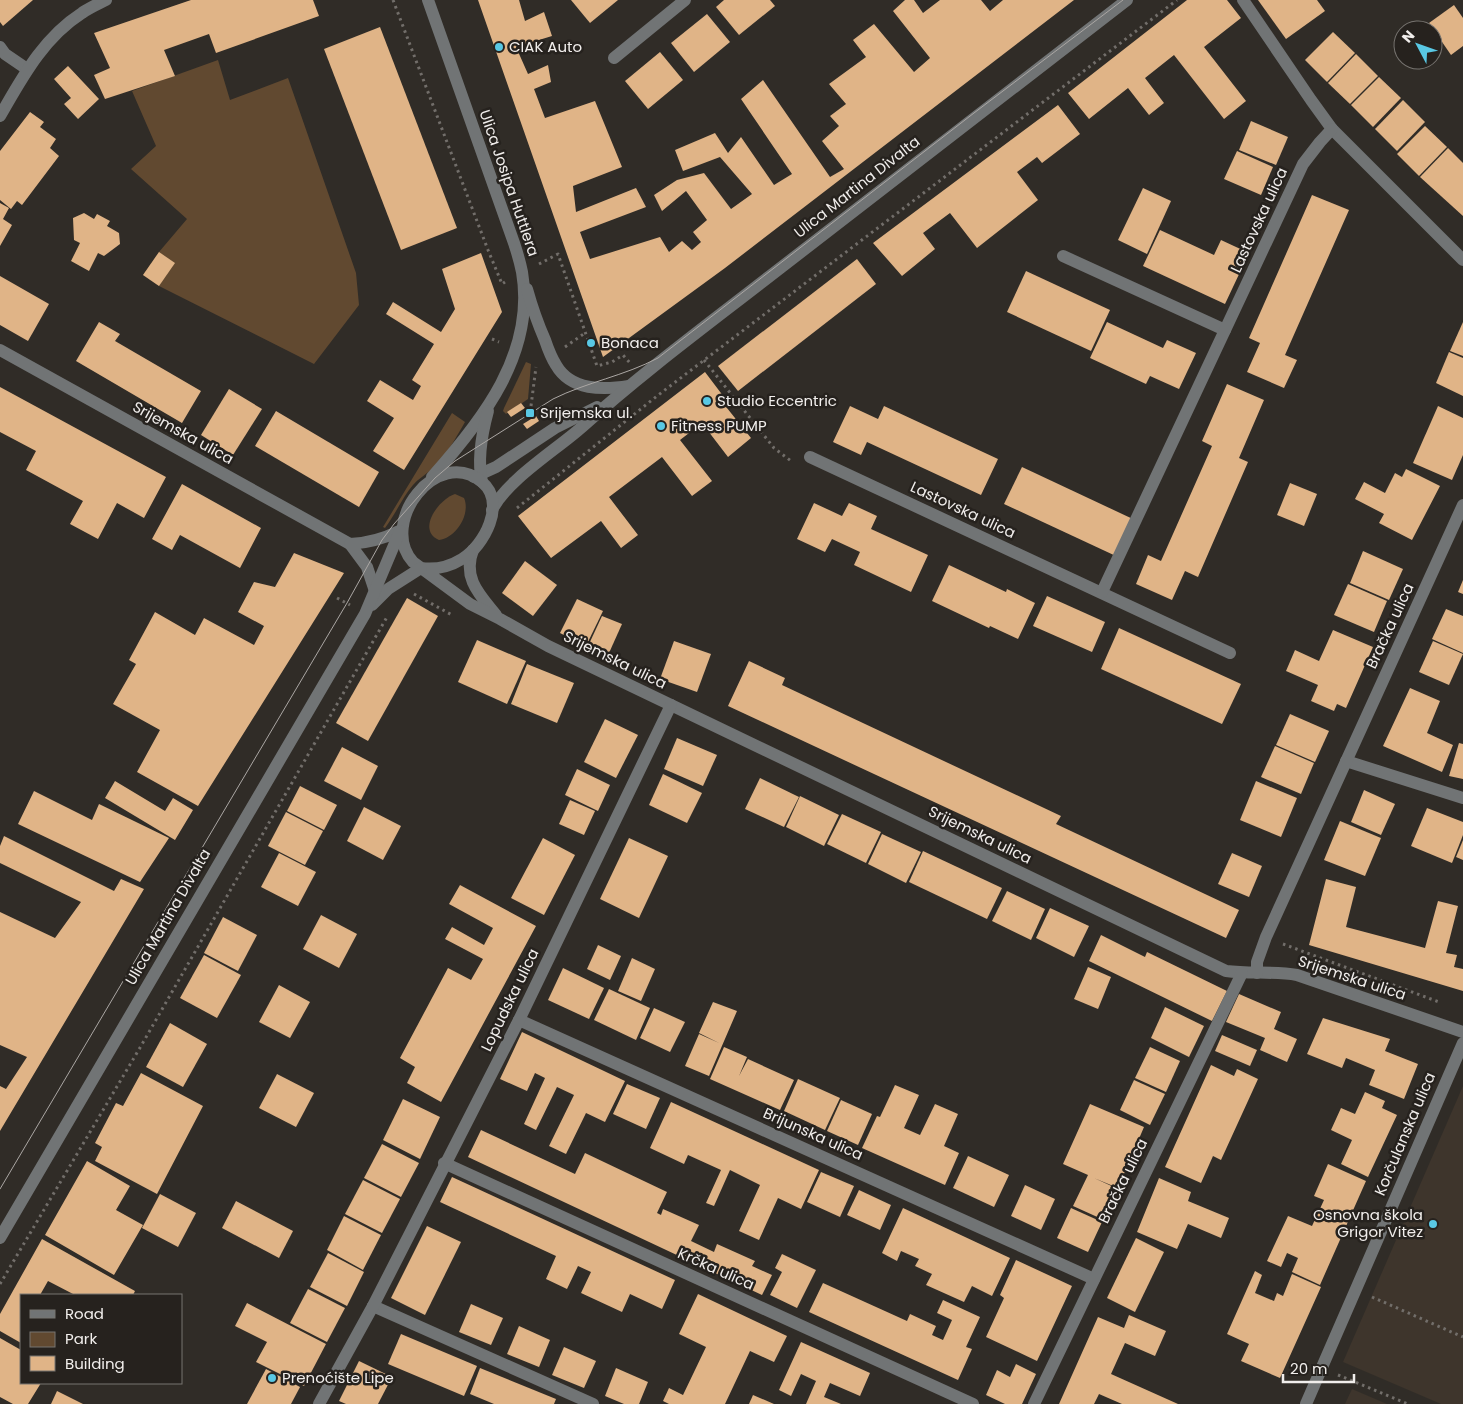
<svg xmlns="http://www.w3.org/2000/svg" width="1463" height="1404" font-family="Poppins,sans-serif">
	<rect width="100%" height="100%" fill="#302c27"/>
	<g fill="#3e352c">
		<polygon points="1463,1086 1463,1404 1441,1404 1343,1362"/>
		<polygon points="1352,1389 1387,1404 1345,1404"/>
	</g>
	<g fill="#614930">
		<polygon points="218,60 230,100 288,78 356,273 359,305 314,364 159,286 143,275 159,252 187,219 131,169 156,146 132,91"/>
		<polygon points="526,362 531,364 528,399 506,414 503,411 504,408"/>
		<path d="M452,413l13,9c-10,17 -19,35 -34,48 -6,5 -13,9 -18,15 -11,13 -18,30 -28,43l-2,-1z"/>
		<path d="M455,494l9,4c7,16 -8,40 -25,42 -23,-10 0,-41 16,-46z"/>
	</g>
	<g fill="#e0b487">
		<polygon points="0,0 33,0 3,26 0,22"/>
		<polygon points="191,0 313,0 319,16 216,53 209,34 164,50 175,76 105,99 94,75 110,68 94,33"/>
		<polygon points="478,0 519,0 525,21 544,12 552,36 516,47 528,74 548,65 551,82 534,89 545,118 595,101 622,167 573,186 576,212 636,188 646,207 580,232 590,259 660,237 669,252 682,241 692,250 701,242 693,232 707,220 686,191 662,211 654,195 677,180 704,173 731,209 752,194 720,157 683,171 675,150 715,133 728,153 741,137 774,185 792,174 741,99 763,80 830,177 844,169 822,141 839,126 830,116 846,104 829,84 866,57 853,40 874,24 914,72 930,58 893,11 905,0 914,0 923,13 940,0 981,0 990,11 1003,0 1074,0 725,268 603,357"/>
		<polygon points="571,0 618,0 590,23"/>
		<polygon points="724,0 770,0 775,6 739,35 716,7"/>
		<polygon points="1187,0 1227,0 1241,18 1204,47 1246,101 1224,119 1174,55 1145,78 1164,103 1149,115 1128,88 1089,119 1068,93"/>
		<polygon points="1258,0 1317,0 1325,11 1286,39"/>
		<polygon points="1454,5 1463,18 1463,46 1451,55 1429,23"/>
		<polygon points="707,14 730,42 694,72 671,43"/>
		<polygon points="380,27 457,228 401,250 324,49"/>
		<polygon points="1333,32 1355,53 1327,82 1305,60"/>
		<polygon points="660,52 683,80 648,109 625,81"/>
		<polygon points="1356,54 1378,76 1350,104 1328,83"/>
		<polygon points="68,66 99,99 78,119 64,104 71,98 54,79"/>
		<polygon points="1379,77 1401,98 1373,127 1351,105"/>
		<polygon points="1403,100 1425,122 1397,151 1375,129"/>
		<polygon points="1058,105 1080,134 1042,163 1037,157 1017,172 1038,200 977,248 950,213 923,233 935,249 902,276 873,243"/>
		<polygon points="30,112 44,122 40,127 56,139 50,148 59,156 22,205 17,201 11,209 0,200 0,151"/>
		<polygon points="1251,121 1288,137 1276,165 1239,150"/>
		<polygon points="1425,126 1447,147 1419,176 1397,154"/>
		<polygon points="1448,148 1463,163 1463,216 1420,177"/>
		<polygon points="1237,151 1273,167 1261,195 1224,179"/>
		<polygon points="1143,188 1171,201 1147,254 1118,240"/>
		<polygon points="1312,195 1349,210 1285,355 1297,360 1284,388 1247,372 1260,343 1249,338"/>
		<polygon points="0,203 9,208 3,219 12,225 0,246"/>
		<polygon points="84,213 94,219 97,214 110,221 107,226 119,233 120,244 104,256 98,253 89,271 71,261 80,243 74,240 73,218"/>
		<polygon points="1160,230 1214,255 1221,240 1249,253 1225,304 1143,266"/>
		<polygon points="159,252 175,263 159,286 143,275"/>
		<polygon points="481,253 502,312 404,470 373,451 394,418 367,401 380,380 413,400 421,386 412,380 434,344 386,314 393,302 441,332 455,309 442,269"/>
		<polygon points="857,259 876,284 738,391 718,366"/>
		<polygon points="1026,271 1110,310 1091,351 1007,312"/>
		<polygon points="0,276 49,304 28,341 0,325"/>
		<polygon points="99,322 120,334 115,341 201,391 182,423 76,361"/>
		<polygon points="1107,322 1163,348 1167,340 1196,353 1179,389 1150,376 1146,384 1090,358"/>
		<polygon points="1463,322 1463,356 1450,351"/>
		<polygon points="1449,352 1463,358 1463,396 1436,383"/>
		<polygon points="705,372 730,405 727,408 751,438 728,457 702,423 680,440 712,481 692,496 662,457 609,497 638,535 621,548 601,521 551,558 518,516"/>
		<polygon points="1227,384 1264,400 1239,458 1248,462 1198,577 1185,571 1172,600 1136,584 1148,555 1161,561 1212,446 1202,441"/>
		<polygon points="0,387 166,477 144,518 117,503 98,539 70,524 83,501 26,470 36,451 0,432"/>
		<polygon points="229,389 262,409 233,455 201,435"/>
		<polygon points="521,403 525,408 511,417 507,412"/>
		<polygon points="850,406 878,419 884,406 998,459 981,495 867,442 861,455 833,442"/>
		<polygon points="1438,406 1463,418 1463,455 1452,480 1413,463"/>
		<polygon points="276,411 379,472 359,507 255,446"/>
		<polygon points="536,416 539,421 527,429 523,424"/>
		<polygon points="1022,467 1135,520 1118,557 1004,504"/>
		<polygon points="1406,469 1440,486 1412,540 1379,523 1384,514 1355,499 1364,482 1385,493 1395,473 1402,477"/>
		<polygon points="1290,483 1317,494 1304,526 1277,515"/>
		<polygon points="182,484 261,528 240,568 180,535 172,550 152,539"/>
		<polygon points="814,503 842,516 849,503 877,516 871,529 928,555 911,592 854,565 860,552 832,539 825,552 797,539"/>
		<polygon points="1363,551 1403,569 1389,600 1350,583"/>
		<polygon points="294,553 344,573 198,806 137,772 160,730 113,704 136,664 129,660 155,612 195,635 204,618 254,645 264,626 238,612 254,582 275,587"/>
		<polygon points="525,561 557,585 533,616 502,593"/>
		<polygon points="949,565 1006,592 1007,589 1035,603 1018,639 990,626 989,628 932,601"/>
		<polygon points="1463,580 1463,594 1458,592"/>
		<polygon points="1348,584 1387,601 1374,632 1334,615"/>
		<polygon points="1047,596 1105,622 1092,652 1033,626"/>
		<polygon points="407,598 438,616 368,741 336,723"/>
		<polygon points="577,599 603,611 586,646 560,633"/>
		<polygon points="1446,609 1463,616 1463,653 1432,639"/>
		<polygon points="602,616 622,624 609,653 589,644"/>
		<polygon points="1119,628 1241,684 1222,724 1101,669"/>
		<polygon points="1333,630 1373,647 1346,708 1337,704 1334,711 1311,701 1318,685 1286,671 1295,650 1319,661"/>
		<polygon points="477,640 526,661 507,704 458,682"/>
		<polygon points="674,641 711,654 697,692 660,679"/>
		<polygon points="1433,641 1463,654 1449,685 1419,672"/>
		<polygon points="749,661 785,678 782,685 1061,816 1056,824 1239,910 1226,938 728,706"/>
		<polygon points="527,664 574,683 557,723 511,704"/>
		<polygon points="1410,688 1440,701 1427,733 1453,745 1442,772 1383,746"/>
		<polygon points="1290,714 1329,731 1315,762 1276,745"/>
		<polygon points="605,719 638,735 616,778 584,762"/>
		<polygon points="677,738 717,755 703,786 664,769"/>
		<polygon points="1459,743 1463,744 1463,779 1449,776"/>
		<polygon points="1275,746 1314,763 1301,794 1261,777"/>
		<polygon points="342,747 378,766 361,800 324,781"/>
		<polygon points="577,769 610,785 598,811 565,795"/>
		<polygon points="663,774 702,793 687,823 649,805"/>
		<polygon points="760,778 799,797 784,827 745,809"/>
		<polygon points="115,781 165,811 173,798 193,810 175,840 105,798"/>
		<polygon points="1256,781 1297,798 1281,837 1240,820"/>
		<polygon points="300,786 337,805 324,830 287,811"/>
		<polygon points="1364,790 1395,804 1381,835 1351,822"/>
		<polygon points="34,791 92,820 99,804 169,838 140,882 18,824"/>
		<polygon points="800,796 839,815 824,846 786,827"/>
		<polygon points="570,800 595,811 584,835 559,824"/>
		<polygon points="364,807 401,826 383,860 347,841"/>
		<polygon points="1427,808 1463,822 1463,835 1452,863 1411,846"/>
		<polygon points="286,812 323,831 305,865 268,846"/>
		<polygon points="842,814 881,832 866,863 827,844"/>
		<polygon points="1340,821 1381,838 1365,876 1324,860"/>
		<polygon points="882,834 921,852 906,883 868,864"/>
		<polygon points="4,836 114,891 121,879 144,889 0,1131 0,1086 6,1089 27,1057 0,1045 0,912 55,938 81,902 0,863 0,846"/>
		<polygon points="543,838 575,855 544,915 511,898"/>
		<polygon points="629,838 668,856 639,918 600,899"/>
		<polygon points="1463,840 1463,860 1456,857"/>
		<polygon points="923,851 1002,888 987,919 909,882"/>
		<polygon points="279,853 316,872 298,906 261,887"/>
		<polygon points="1232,853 1262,866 1249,897 1218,884"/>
		<polygon points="1326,879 1356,887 1346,927 1425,948 1438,901 1458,906 1446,953 1457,955 1454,967 1463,969 1463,991 1309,945"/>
		<polygon points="460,885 536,926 441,1102 407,1083 415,1067 400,1058 448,968 471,980 483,959 445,939 452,927 484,945 493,928 449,904"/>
		<polygon points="1007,891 1045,909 1031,940 992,921"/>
		<polygon points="1050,908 1089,926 1074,957 1036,938"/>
		<polygon points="321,915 357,934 339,968 303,949"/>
		<polygon points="223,917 257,935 238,971 204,953"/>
		<polygon points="1101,935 1145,957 1147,952 1227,991 1212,1021 1089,961"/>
		<polygon points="598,945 621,956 610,980 587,969"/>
		<polygon points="204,955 241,975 217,1018 180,998"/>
		<polygon points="632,958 655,969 641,1001 618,991"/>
		<polygon points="1088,967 1111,977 1098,1009 1074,999"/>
		<polygon points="563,968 604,988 589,1019 548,1000"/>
		<polygon points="279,985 310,1002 290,1038 259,1022"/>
		<polygon points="609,989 650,1008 636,1040 594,1020"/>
		<polygon points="1239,994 1281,1012 1274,1029 1297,1039 1287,1062 1260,1050 1265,1038 1226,1022"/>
		<polygon points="713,1002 737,1011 709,1076 685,1066 699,1034 719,1043 699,1033"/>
		<polygon points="1165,1007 1204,1026 1189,1057 1151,1038"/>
		<polygon points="654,1008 685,1022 670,1052 640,1038"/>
		<polygon points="1323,1018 1390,1039 1385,1051 1418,1064 1404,1099 1369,1085 1375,1070 1346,1058 1342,1068 1307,1054"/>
		<polygon points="170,1023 207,1044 183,1087 146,1067"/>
		<polygon points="522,1032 625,1081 605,1122 586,1113 566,1154 549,1146 574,1095 557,1087 536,1130 524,1124 545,1078 535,1073 527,1091 500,1079"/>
		<polygon points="1222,1035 1257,1050 1250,1066 1215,1051"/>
		<polygon points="724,1047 747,1057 739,1076 748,1059 794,1080 780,1110 710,1079"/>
		<polygon points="1150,1047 1180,1061 1166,1092 1135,1078"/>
		<polygon points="1211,1065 1234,1076 1237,1069 1258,1079 1221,1160 1213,1156 1201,1183 1165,1167"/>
		<polygon points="141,1073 203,1106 157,1194 95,1161 102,1147 95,1143 116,1103 123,1106"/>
		<polygon points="277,1074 314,1093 296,1127 259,1108"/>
		<polygon points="798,1079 840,1098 825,1130 784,1111"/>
		<polygon points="1134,1080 1165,1094 1150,1125 1120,1110"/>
		<polygon points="627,1084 660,1098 646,1129 613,1114"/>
		<polygon points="895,1085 919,1095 904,1128 920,1135 935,1104 958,1114 944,1146 959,1153 945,1185 862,1148 877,1116 880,1117"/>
		<polygon points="1365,1092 1385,1101 1382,1108 1397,1115 1368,1177 1341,1164 1352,1140 1331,1130 1341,1108 1355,1114"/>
		<polygon points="403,1099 440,1117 420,1159 383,1140"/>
		<polygon points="841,1100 872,1114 858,1145 827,1131"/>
		<polygon points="671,1102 819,1170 801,1209 778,1198 759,1240 739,1231 760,1185 730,1170 714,1206 706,1203 721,1170 688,1155 684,1164 650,1148"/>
		<polygon points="1090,1104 1144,1127 1118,1188 1094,1178 1118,1189 1104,1220 1073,1206 1088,1175 1063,1164"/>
		<polygon points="481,1130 575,1174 585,1153 667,1192 657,1213 661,1215 663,1209 699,1225 691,1241 714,1252 717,1244 755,1261 752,1266 772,1275 762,1295 468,1157"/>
		<polygon points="382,1144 419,1163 401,1197 364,1178"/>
		<polygon points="968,1156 1009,1175 994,1207 953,1188"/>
		<polygon points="87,1161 130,1186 116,1210 143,1225 114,1275 45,1235"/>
		<polygon points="1328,1164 1366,1181 1320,1285 1292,1272 1298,1258 1287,1253 1281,1267 1267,1261 1288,1216 1312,1226 1324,1200 1314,1196"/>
		<polygon points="821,1172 854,1186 840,1217 807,1202"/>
		<polygon points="452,1177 675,1280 662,1309 630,1294 622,1312 581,1293 591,1272 578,1266 567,1289 546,1279 556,1256 440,1202"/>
		<polygon points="1159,1178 1191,1192 1188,1201 1229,1218 1221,1238 1188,1224 1177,1249 1137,1232"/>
		<polygon points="363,1180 400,1199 382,1233 345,1214"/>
		<polygon points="1025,1185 1055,1199 1041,1230 1011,1216"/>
		<polygon points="859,1190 891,1205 880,1230 847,1215"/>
		<polygon points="160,1194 196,1213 178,1247 142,1228"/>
		<polygon points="236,1201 293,1231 279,1258 222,1228"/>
		<polygon points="903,1208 1010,1258 992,1296 972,1286 964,1302 926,1285 932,1274 915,1266 919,1259 901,1251 897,1261 882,1253"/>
		<polygon points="1071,1208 1102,1222 1088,1252 1057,1238"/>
		<polygon points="344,1216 381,1235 363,1270 327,1250"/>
		<polygon points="427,1226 461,1242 425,1315 391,1298"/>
		<polygon points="1136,1238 1164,1252 1135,1312 1107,1298"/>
		<polygon points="42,1239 135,1291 133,1295 75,1295 48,1281 40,1295 21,1295 21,1343 0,1331 0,1314"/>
		<polygon points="328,1253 364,1272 347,1306 310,1287"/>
		<polygon points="782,1254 816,1270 797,1308 770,1295 782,1272 775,1268"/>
		<polygon points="1016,1260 1072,1286 1037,1361 986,1337 1004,1298 1000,1295"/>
		<polygon points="1255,1271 1262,1275 1255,1293 1274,1301 1277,1293 1283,1296 1292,1274 1321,1287 1280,1378 1241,1361 1249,1344 1227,1334"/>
		<polygon points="823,1283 907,1321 910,1314 936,1326 932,1335 943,1340 952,1320 937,1313 943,1300 980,1317 966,1347 972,1349 958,1380 809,1312"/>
		<polygon points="308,1289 345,1308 327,1342 290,1323"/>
		<polygon points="698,1294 787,1336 774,1362 750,1351 725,1404 669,1404 663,1401 669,1388 683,1395 706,1347 679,1334"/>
		<polygon points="247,1303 326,1344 304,1386 256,1362 267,1342 235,1326"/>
		<polygon points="471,1304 503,1318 491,1345 459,1332"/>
		<polygon points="1129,1315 1166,1331 1155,1356 1125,1343 1111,1374 1178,1404 1122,1404 1099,1394 1094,1404 1059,1404 1098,1317 1124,1328"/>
		<polygon points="519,1326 550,1340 539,1367 507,1354"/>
		<polygon points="401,1334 477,1366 464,1396 388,1364"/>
		<polygon points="0,1338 21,1350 21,1383 41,1383 28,1404 13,1404 0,1397"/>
		<polygon points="801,1342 870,1373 860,1396 830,1383 824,1397 841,1404 806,1404 816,1381 801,1374 791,1396 779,1390"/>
		<polygon points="564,1347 596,1361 584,1388 552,1375"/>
		<polygon points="359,1361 392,1377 378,1404 346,1404 339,1401"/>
		<polygon points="1016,1364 1036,1374 1022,1404 1005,1404 986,1395 997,1370 1010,1377"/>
		<polygon points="480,1368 556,1399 554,1404 494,1404 470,1394"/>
		<polygon points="616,1368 648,1382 639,1404 624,1404 605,1396"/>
		<polygon points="266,1369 300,1387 291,1404 247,1404"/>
		<polygon points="57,1391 83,1404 51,1404"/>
		<polygon points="753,1395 774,1404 749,1404"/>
	</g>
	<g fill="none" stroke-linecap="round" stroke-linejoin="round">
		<g stroke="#726e6a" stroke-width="3" stroke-dasharray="2.5 4" stroke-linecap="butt">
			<polyline points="393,0 488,250 502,284 505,282"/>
			<polyline points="539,264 558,254 597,366 612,362 623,355 630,363"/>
			<polyline points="492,339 499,342"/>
			<polyline points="565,347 585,333"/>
			<polyline points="704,360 774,448 791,461 792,461"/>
			<polyline points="531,406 536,367"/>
			<polyline points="517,508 657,396 1177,0"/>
			<polyline points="414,594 452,615"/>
			<polyline points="337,598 350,605"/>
			<polyline points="1283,944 1439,1002"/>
			<polyline points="0,1284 141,1046 387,617"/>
			<polyline points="1372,1297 1463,1337"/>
			<polyline points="1338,1375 1408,1404"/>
		</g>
		<g stroke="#717475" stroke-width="12">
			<path d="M428,0l86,243c3,9 6,19 8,29 14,81 -40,149 -90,205"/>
			<polyline points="1243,0 1311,100 1332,129 1463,260"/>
			<polyline points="0,47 5,54 27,69"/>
			<polyline points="614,58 685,0"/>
			<path d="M0,116c22,-38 43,-78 82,-103 7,-5 16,-9 24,-13"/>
			<polyline points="1063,256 1225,330"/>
			<path d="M527,289c5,18 11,35 18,51 3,9 6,17 11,25 15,26 47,25 73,21"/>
			<polyline points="0,350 350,544"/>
			<polyline points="810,457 1230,653"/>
			<polyline points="474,477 496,467 555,428 597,407"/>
			<path d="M482,482c-5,-23 0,-49 6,-71"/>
			<path d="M492,510c15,-30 64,-60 90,-83 60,-54 125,-102 188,-151 119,-93 238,-185 357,-276"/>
			<path d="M473,550c-11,28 7,45 23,65"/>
			<path d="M421,568c15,2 28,-1 41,-9 22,-13 45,-56 20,-77 -45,-37 -104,41 -69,80l57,42 30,15 48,27 678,325c24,3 48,0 71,4l166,57"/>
			<path d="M375,591l-8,-24 -17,-23c18,-1 33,-5 49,-13"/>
			<polyline points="1102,592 1303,164 1320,142 1332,129"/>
			<polyline points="372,605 388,589 421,568"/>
			<polyline points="1346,761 1463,798"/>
			<polyline points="1257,973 1257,962 1266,937 1463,505"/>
			<polyline points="519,1020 1094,1279"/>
			<polyline points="444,1163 973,1404"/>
			<polyline points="0,1238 365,614 400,531"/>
			<polyline points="373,1306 593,1404"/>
			<polyline points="319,1404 373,1306 519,1020 671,705"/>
			<polyline points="1034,1404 1242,973"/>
			<polyline points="1306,1404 1463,1043"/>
		</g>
		<path stroke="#aba7a4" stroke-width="1" d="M0,1189l347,-586 35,-63 12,-16 41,-46 20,-17 98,-62c34,-17 71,-23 105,-41l316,-245 149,-113"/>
	</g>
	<g fill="#59c8e4" stroke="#26221e" stroke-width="2">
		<circle cx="499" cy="47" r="5"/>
		<circle cx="591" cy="343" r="5"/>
		<circle cx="707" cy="401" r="5"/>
		<rect x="525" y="408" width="10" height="10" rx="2.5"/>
		<circle cx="661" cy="426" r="5"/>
		<circle cx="1433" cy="1224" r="5"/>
		<circle cx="272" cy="1378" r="5"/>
	</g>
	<g text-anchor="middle" stroke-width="5" stroke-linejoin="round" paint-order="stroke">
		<g font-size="15" fill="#f1eeec" stroke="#26221e" text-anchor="start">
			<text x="509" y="52">CIAK Auto</text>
			<text x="601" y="348">Bonaca</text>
			<text x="717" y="406">Studio Eccentric</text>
			<text x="540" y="418">Srijemska ul.</text>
			<text x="671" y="431">Fitness PUMP</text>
			<text x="1423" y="1220" text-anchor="end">Osnovna škola<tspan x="1423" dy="17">Grigor Vitez</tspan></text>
			<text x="282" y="1383">Prenoćište Lipe</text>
		</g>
		<g font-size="15" fill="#f1eeec" stroke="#26221e">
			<text transform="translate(509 183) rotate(71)" y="5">Ulica Josipa Huttlera</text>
			<text transform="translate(857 187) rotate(-38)" y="5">Ulica Martina Divalta</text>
			<text transform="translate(1259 220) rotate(-65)" y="5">Lastovska ulica</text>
			<text transform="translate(183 433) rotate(29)" y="5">Srijemska ulica</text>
			<text transform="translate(963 510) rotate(25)" y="5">Lastovska ulica</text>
			<text transform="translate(1390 626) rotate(-65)" y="5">Bračka ulica</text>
			<text transform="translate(615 660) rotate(26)" y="5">Srijemska ulica</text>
			<text transform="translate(980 835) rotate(26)" y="5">Srijemska ulica</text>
			<text transform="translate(168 917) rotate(-60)" y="5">Ulica Martina Divalta</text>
			<text transform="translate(1352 978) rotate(18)" y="5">Srijemska ulica</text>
			<text transform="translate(510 1000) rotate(-64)" y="5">Lopudska ulica</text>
			<text transform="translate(813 1134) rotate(24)" y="5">Brijunska ulica</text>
			<text transform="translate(1405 1134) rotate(-67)" y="5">Korčulanska ulica</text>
			<text transform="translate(1123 1181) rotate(-64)" y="5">Bračka ulica</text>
			<text transform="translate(716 1269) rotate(24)" y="5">Krčka ulica</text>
		</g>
	</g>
	<rect x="20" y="1294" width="162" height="90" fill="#26221e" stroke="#777470"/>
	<rect x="30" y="1310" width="25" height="8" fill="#717475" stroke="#777470"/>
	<text x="65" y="1319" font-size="15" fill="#f1eeec">Road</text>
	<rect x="30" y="1332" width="25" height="15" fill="#614930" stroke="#777470"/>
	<text x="65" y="1344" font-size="15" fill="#f1eeec">Park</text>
	<rect x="30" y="1356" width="25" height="15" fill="#e0b487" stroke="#777470"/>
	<text x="65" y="1369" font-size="15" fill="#f1eeec">Building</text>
	<g transform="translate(1418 45) rotate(311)"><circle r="24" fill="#26221e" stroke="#777470"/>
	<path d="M0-4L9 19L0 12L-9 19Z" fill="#59c8e4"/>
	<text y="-8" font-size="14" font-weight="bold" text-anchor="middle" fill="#f1eeec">N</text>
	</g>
	<path d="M1283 1374v8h71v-8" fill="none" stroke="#f1eeec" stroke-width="2.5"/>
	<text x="1290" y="1374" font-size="15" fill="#f1eeec" stroke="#26221e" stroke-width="4" paint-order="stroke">20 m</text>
</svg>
